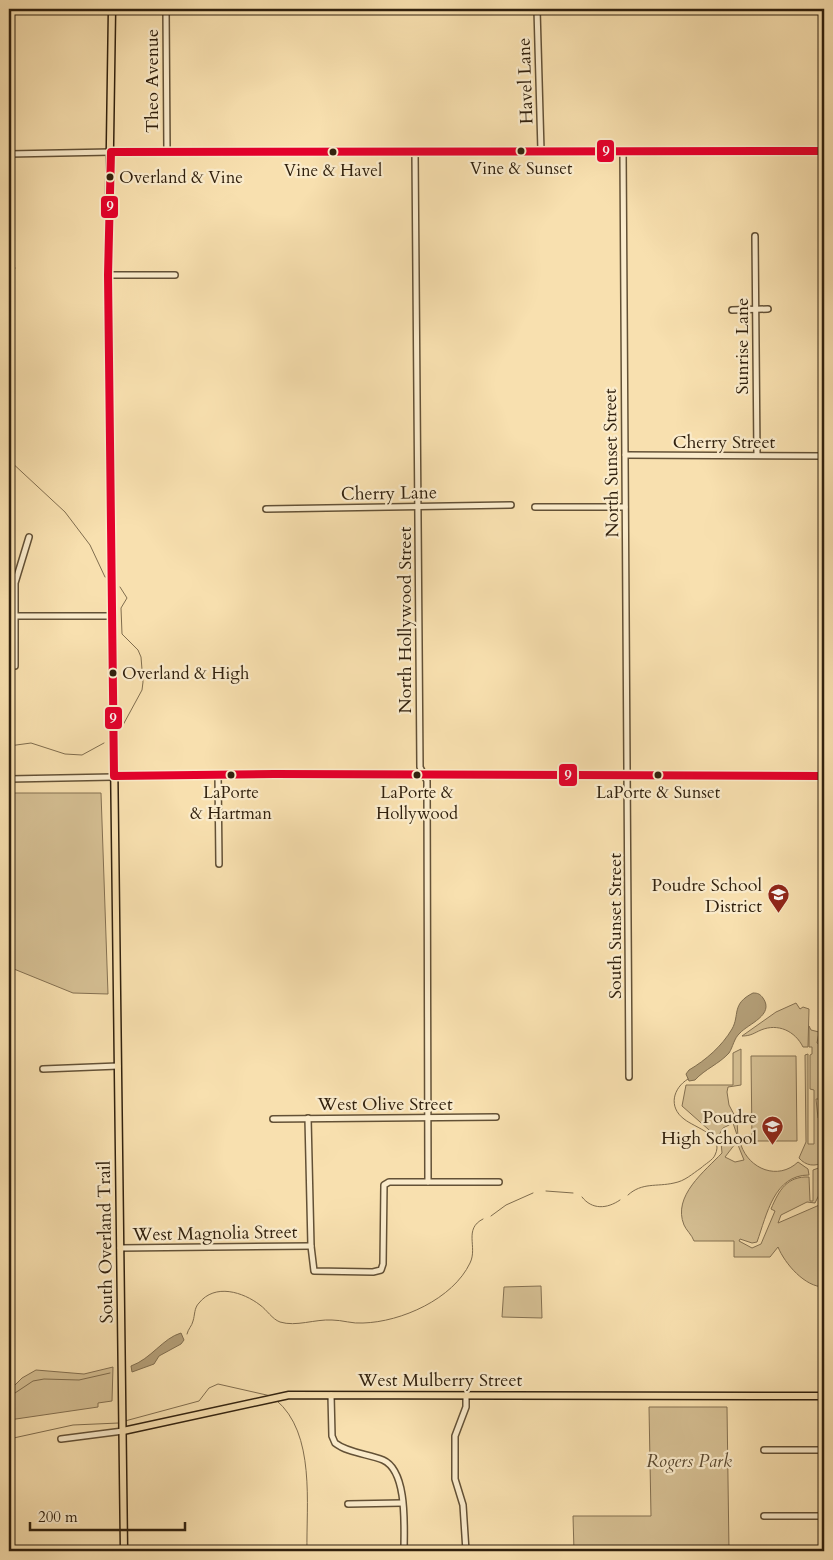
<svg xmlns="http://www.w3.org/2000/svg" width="833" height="1560" font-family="Cardo,serif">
	<rect width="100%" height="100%" fill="#f8e0af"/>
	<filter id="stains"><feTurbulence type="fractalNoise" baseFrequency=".004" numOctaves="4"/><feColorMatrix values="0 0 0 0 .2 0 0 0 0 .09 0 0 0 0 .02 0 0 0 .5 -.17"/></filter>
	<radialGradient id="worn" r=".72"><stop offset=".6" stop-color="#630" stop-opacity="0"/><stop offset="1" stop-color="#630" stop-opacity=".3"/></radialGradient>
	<g fill="#d6c094" stroke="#847051">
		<polygon points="9,793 101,793 108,994 73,993 9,967"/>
		<path d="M796,1003l4,6 3,-2 6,2 -1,38h-5c-8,-16 -25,-24 -42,-17 -7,3 -10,6 -19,6l34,-24z"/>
		<path d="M809,1026l2,4 8,2 -2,11 2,1v55h-3l2,19 6,2v42c-9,5 -18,4 -25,-4l7,-16 -1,-87 3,-1v90h6v-54l-4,-1v-34l2,-1v-7h-3z"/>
		<path d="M741,1049v36l-13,2 -1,5 2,13 8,15 1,18 -5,-15 -10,5 -4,7 16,5v4l-10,13 10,5 9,-2 -6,-15h3c8,24 37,36 57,17l10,7 1,6c-35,0 -42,39 -52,67l-5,1 -12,-4 -1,2 13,7 9,-4 14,-33 -4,-2c8,-19 16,-33 38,-32l1,24h3v-31l11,-4v19l-9,18 -8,-1 -26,13 -3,8 46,-20v84c-19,0 -39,-23 -46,-40l-8,10h-36v-16h-40c-2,-6 -8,-11 -10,-16 -12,-29 21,-54 38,-72l-1,-11 -4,-5 -35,-31 4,-21h47v-32z"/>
		<polygon points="751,1056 796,1056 797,1141 752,1141"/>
		<polygon points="541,1286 542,1318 502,1317 504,1287"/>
		<polygon points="113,1367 112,1401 98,1403 98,1407 9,1420 9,1391 22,1378 36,1370 84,1374"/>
		<polygon points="649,1407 727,1407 729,1551 574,1551 573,1516 651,1516"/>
	</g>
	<g fill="#b49f78" stroke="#806d4e">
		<path d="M753,993c5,0 7,1 10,5 12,17 -15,26 -23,35 -6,5 -7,14 -11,20 -10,11 -24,16 -34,27l-6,1 -3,-7 3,-4c17,-10 33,-24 43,-41 8,-14 -1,-25 21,-36z"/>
		<path d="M181,1333l3,7 -3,4 -22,12 -5,8 -22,8 -1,-6c20,-7 32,-28 50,-33z"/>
	</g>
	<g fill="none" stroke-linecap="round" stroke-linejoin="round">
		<g stroke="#806d4e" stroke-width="1">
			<polyline points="9,255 15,268 9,285"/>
			<polyline points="9,460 65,512 90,545 105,577"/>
			<polyline points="120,587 127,598 121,608 122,634 138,650 141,657 143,682 142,690 123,725"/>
			<polyline points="9,746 31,743 65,754 82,755 104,743"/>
			<polyline points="546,1191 573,1193"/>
			<path d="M628,1195c14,-13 29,-8 46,-12 11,-2 18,-9 27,-15 4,-4 12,-8 14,-13 10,-20 -20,-27 -31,-36 -16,-12 -11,-31 4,-40"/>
			<path d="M582,1197c10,13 25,12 38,3"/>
			<polyline points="491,1216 506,1205 533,1193"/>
			<path d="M187,1334c1,-5 5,-8 6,-13 2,-6 1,-13 6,-18 16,-20 44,-11 61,2 7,5 12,14 20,17 16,5 35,-3 52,-2 10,0 21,4 31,3 38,-1 90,-24 107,-60 8,-16 -7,-34 13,-44"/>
			<polyline points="9,1397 33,1381 44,1379 79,1380 110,1373"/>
			<path d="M276,1400c40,33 30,105 31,151"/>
			<polyline points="125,1421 199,1401 209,1388 218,1384 271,1396"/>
			<polyline points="9,1439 73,1425 119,1423"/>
		</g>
		<defs>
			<g id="minor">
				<polyline points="166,9 167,152"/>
				<polyline points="537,9 541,151"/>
				<polyline points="623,151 629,1077"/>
				<polyline points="415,152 420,767 427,781 428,1182"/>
				<polyline points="9,154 111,152 824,151"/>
				<polyline points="755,236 757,455"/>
				<polyline points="108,275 175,275"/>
				<polyline points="732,310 768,309"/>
				<polyline points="625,455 824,456"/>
				<polyline points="535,507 625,507"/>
				<polyline points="266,509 511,505"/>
				<polyline points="9,616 111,616"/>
				<polyline points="15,666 15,583 29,537"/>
				<polyline points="218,774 219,864"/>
				<polyline points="9,779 274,774 824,776"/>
				<polyline points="43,1069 118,1066"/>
				<polyline points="308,1118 311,1246 314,1271 373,1272 381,1270 383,1264 384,1185 389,1182 499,1182"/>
				<polyline points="273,1119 496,1117"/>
				<polyline points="120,1248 311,1246"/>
				<path d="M331,1395l1,41 3,7c13,10 33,11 48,17 25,11 21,68 21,91"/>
				<polyline points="61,1439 123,1431"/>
				<polyline points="764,1450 824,1450"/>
				<polyline points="348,1504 402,1503"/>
				<polyline points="764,1516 824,1516"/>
				<polyline points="466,1551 463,1505 455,1479 455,1436 466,1407 466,1395"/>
			</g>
			<g id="major">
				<polyline points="112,9 108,275 124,1551"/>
				<polyline points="123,1431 289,1395 824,1396"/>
			</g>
		</defs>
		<use href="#minor" stroke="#635136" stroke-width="8"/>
		<use href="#major" stroke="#31210e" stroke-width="9"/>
		<use href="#minor" stroke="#faebcb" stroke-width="5"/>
		<use href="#major" stroke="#f8e0af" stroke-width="6"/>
		<defs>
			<polyline id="bus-1" points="824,151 111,152 108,275 114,776 274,774 824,776"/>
		</defs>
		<use href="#bus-1" stroke="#faebcb" stroke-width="11"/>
		<use href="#bus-1" stroke="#e4002b" stroke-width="8"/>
	</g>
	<defs>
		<symbol id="school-pin" viewBox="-11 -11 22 30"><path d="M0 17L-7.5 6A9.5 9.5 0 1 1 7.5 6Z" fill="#8f2418" stroke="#faebcb"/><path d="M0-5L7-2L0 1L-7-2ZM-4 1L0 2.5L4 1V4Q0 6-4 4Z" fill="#fff"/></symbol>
	</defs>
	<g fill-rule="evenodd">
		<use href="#school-pin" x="766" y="882" width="25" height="34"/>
		<use href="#school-pin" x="760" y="1114" width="25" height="34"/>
	</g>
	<g fill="#31210e" stroke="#faebcb" stroke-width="2">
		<circle cx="521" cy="151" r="4.5"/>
		<circle cx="333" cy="152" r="4.5"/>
		<circle cx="110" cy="177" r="4.5"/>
		<circle cx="113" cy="673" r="4.5"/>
		<circle cx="231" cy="775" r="4.5"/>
		<circle cx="417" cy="775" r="4.5"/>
		<circle cx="658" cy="775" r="4.5"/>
	</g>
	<g text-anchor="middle" stroke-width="4.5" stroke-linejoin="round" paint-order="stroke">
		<g font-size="17" fill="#31210e" stroke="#faebcb">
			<text x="521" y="174">Vine &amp; Sunset</text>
			<text x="333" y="176">Vine &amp; Havel</text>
			<text x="119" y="183" text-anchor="start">Overland &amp; Vine</text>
			<text x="122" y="679" text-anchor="start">Overland &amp; High</text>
			<text x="231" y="798">LaPorte<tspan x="231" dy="21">&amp; Hartman</tspan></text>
			<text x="417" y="798">LaPorte &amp;<tspan x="417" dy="21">Hollywood</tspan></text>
			<text x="658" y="798">LaPorte &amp; Sunset</text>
		</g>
		<g font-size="18" fill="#31210e" stroke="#faebcb">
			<text transform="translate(152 81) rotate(-90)" y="6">Theo Avenue</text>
			<text transform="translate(525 81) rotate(-92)" y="6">Havel Lane</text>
			<text transform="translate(742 346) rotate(-90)" y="6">Sunrise Lane</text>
			<text x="724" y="448">Cherry Street</text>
			<text transform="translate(611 463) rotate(-91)" y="6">North Sunset Street</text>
			<text transform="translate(389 493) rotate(-1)" y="6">Cherry Lane</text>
			<text transform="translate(405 620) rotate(-90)" y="6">North Hollywood Street</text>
			<text transform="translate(615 926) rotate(-90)" y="6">South Sunset Street</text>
			<text x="385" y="1110">West Olive Street</text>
			<text transform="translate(215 1233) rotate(-1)" y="6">West Magnolia Street</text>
			<text transform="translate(105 1242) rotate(-91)" y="6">South Overland Trail</text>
			<text x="440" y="1386">West Mulberry Street</text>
		</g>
		<g font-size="18" fill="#31210e" stroke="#faebcb" text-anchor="end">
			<text x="762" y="891">Poudre School<tspan x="762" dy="21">District</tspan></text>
			<text x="757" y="1123">Poudre<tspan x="757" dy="21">High School</tspan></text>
		</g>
		<g font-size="18" font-style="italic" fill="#5a4930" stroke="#faebcb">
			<text x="689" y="1467">Rogers Park</text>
		</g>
	</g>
	<g stroke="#faebcb" stroke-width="2">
		<rect x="596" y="139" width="19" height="24" rx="5" fill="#e4002b"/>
		<rect x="100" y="195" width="19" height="24" rx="5" fill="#e4002b"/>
		<rect x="104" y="706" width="19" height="24" rx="5" fill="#e4002b"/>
		<rect x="558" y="763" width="20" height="24" rx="5" fill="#e4002b"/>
	</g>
	<g font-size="14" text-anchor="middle" font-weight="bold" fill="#fff">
		<text x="606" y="156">9</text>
		<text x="110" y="211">9</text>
		<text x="113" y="723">9</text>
		<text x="568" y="780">9</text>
	</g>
	<rect width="833" height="1560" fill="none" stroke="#f8e0af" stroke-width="30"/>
	<rect x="10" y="10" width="813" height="1540" fill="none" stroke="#31210e" stroke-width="2.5"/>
	<rect x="15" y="15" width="803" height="1530" fill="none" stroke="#31210e"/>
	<path d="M30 1522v8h155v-8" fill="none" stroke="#31210e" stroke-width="2.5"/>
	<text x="38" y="1522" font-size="15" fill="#31210e" stroke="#faebcb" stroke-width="4" paint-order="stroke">200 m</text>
	<rect width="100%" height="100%" filter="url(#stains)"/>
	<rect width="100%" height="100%" fill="url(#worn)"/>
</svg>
